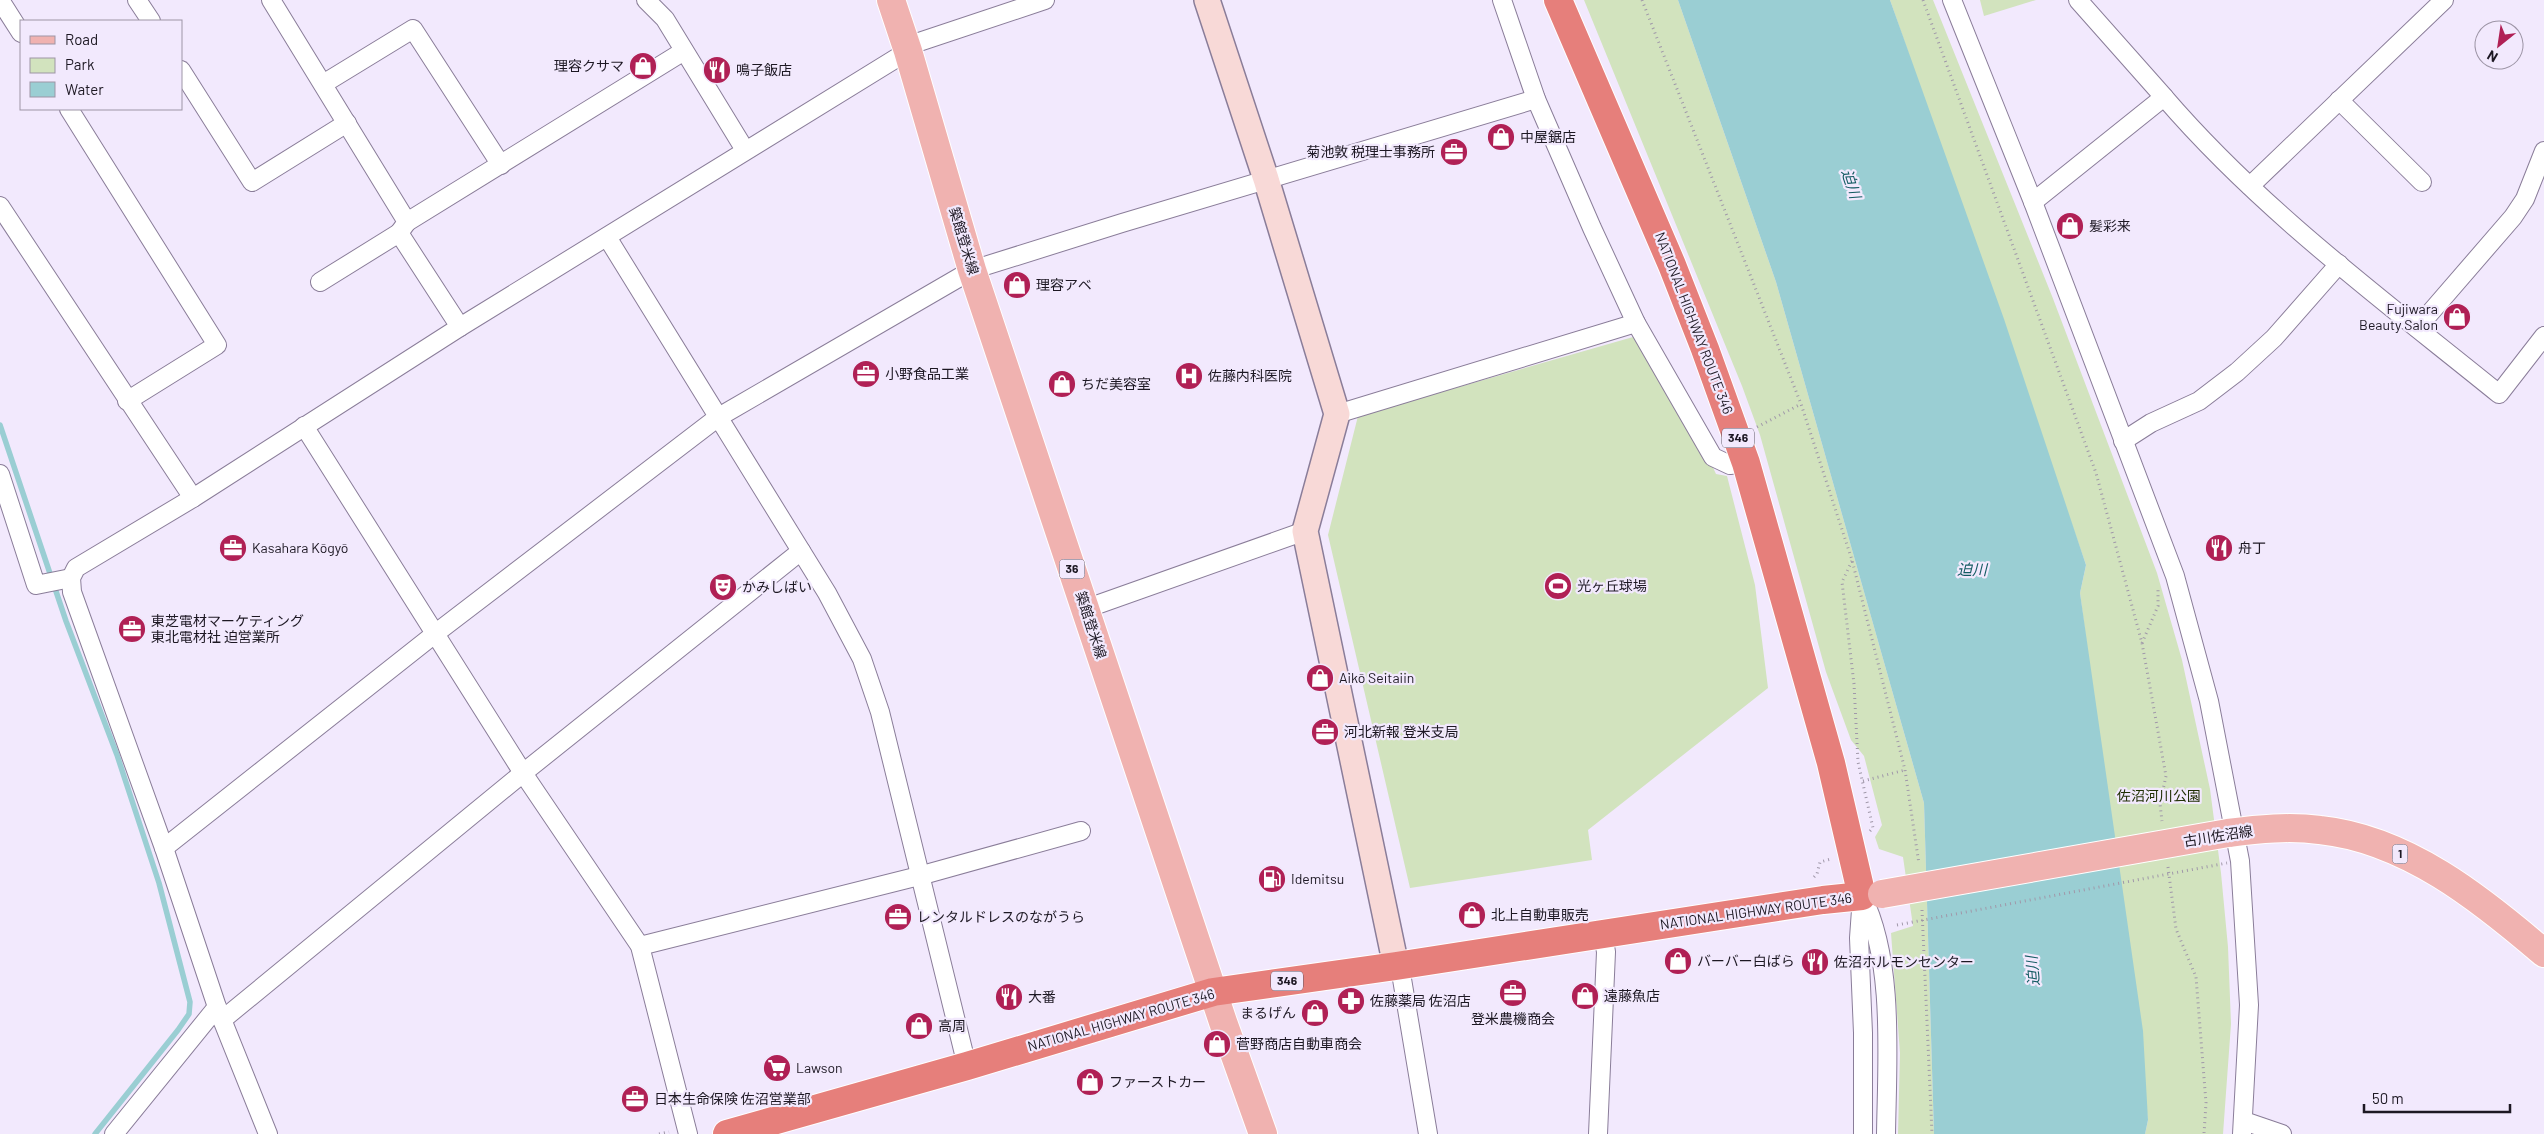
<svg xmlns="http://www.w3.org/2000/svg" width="2544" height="1134" font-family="Barlow,'Noto Sans JP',sans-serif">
	<rect width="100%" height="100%" fill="#f2e9fd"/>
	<g fill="#d2e3be">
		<polygon points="1584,0 1678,0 1776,282 1924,803 1934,1134 1898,1134 1900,1053 1891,933 1913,926 1903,857 1879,849 1875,837 1882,825 1864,756 1851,740 1826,672 1760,435 1742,386"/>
		<polygon points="1890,0 1933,0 2052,296 2157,573 2182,660 2210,789 2221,873 2228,947 2231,1024 2223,1134 2145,1134 2148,1120 2080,593 2086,565"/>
		<polygon points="1980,0 2036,0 1984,16"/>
		<polygon points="1633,337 1655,342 1716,474 1727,476 1755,585 1768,688 1588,830 1592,860 1410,888 1328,535 1358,416"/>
	</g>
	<polygon fill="#9aced3" points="1678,0 1890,0 2004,319 2086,565 2080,593 2143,1031 2148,1120 2145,1134 1934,1134 1924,803 1776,282"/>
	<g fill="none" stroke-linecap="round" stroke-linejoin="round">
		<polyline stroke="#9aced3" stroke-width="5.5" points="0,425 66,621 117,755 159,883 190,1002 189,1014 178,1030 95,1134"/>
		<defs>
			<g id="street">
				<polyline points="0,0 21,33"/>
				<polyline points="137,0 151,21"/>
				<polyline points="271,0 407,222 399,233 460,327"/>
				<polyline points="646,0 665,19 745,150"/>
				<polyline points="1502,0 1536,99 1592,228 1636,323 1713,457 1730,465 1746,463"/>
				<polyline points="1952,0 2033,202 2175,576 2209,701 2240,861 2249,1005 2242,1134"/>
				<polyline points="907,46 1045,0"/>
				<polyline points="181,70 252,182 347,123"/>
				<polyline points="323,84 413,29 501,165"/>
				<path d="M2164,97c97,113 219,203 335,297l45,-58"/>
				<polyline points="2339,100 2422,182"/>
				<polyline points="69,109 217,345 127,401"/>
				<polyline points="2250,186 2444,0"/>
				<polyline points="2033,202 2164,97 2078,0"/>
				<polyline points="0,206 193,498"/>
				<polyline points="407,222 684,51"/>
				<polyline points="607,237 827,593 862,659 880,712 967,1066"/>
				<polyline points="320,282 399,233"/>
				<polyline points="2417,328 2513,217 2525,199 2544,151"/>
				<polyline points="1337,414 1636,323"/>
				<polyline points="304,426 523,773 640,946 688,1134"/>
				<polyline points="2123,441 2151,423 2199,401 2237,372 2274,338 2339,264"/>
				<polyline points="0,474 36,585 71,578"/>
				<polyline points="1085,609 1305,531"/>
				<polyline points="164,848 436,633 717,418 972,270 1122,223 1536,99"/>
				<path d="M1862,896c33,65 25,165 24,238"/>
				<polyline points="1862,896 1859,938 1863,1033 1863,1134"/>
				<polyline points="640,946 919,876 1081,831"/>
				<polyline points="1396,966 1402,979 1428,1134"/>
				<polyline points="222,1020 523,773 801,551"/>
				<polyline points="2244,1121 2282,1134"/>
				<polyline points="114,1134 217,1007"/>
				<polyline points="268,1134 217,1007 164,848 72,592 71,578 76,568 193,498 460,327 908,51"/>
				<polyline points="1598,1134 1606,952 1603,934"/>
			</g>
			<polyline id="secondary" points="1207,0 1266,179 1337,414 1305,531 1396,966"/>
			<g id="primary">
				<polyline points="891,0 908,51 972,270 1223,1022 1263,1134"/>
				<path d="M2228,833c31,-4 61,-7 92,-3 86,9 160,68 224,123"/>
			</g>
			<polyline id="highway" points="727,1134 967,1066 1213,992 1396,966 1823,900 1862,896 1831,763 1746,463 1705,349 1672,265 1558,0"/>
		</defs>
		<use href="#street" stroke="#8a7d99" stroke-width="20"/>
		<use href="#secondary" stroke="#8a7d99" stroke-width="28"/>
		<use href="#primary" stroke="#fff" stroke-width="30"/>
		<use href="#highway" stroke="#fff" stroke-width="30"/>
		<g stroke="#a098a9" stroke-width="3" stroke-dasharray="1 4" stroke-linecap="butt">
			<polyline points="1642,0 1801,404 1852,560 1905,770 1919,864"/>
			<polyline points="1923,0 2096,473 2142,643 2166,776 2160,804 2162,821"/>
			<polyline points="1757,427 1801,404"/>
			<polyline points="1852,561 1842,582 1854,684 1858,762 1873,828 1870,831"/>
			<polyline points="2142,643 2158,606 2158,589"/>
			<polyline points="1863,781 1905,770"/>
			<polyline points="2168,867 2176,929 2196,977 2206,1103 2204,1134"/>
			<polyline points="1814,877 1817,874 1820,862 1831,859"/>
			<polyline points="1922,910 1932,1134"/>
			<polyline points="659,1134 669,1132"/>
		</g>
		<use href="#street" stroke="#fff" stroke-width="18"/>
		<use href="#secondary" stroke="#f8d9d7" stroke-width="25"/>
		<use href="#primary" stroke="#f0b2b0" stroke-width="28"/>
		<use href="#highway" stroke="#e67f7b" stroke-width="28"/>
		<defs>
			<polyline id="primary-bridge" points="1882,894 2228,833"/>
		</defs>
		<use href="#primary-bridge" stroke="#fff" stroke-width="30" stroke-linecap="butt"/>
		<polyline stroke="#a098a9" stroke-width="3" stroke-dasharray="1 4" stroke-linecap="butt" points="1897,925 2227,863"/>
		<use href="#primary-bridge" stroke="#f0b2b0" stroke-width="28"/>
	</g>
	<defs>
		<symbol id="shop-disc" viewBox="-11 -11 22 22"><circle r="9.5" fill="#b02055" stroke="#f2e9fd"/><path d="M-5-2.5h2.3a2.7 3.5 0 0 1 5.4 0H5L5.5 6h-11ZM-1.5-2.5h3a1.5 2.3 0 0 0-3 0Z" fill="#fff"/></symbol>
		<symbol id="restaurant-disc" viewBox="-11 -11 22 22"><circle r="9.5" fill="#b02055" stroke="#f2e9fd"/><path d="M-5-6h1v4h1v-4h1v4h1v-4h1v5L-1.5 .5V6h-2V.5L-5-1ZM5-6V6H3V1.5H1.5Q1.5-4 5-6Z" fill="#fff"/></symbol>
		<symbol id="office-disc" viewBox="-11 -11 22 22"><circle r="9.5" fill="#b02055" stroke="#f2e9fd"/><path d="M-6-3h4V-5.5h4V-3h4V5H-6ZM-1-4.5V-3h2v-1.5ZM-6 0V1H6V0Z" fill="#fff"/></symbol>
		<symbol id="hospital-disc" viewBox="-11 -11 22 22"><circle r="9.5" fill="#b02055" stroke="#f2e9fd"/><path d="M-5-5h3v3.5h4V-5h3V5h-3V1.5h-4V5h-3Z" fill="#fff"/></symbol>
		<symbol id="stadium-disc" viewBox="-11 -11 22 22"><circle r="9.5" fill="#b02055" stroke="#f2e9fd"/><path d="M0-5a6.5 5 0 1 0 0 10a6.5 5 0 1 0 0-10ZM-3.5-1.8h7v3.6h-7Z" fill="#fff"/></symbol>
		<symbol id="theatre-disc" viewBox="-11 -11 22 22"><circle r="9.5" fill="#b02055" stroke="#f2e9fd"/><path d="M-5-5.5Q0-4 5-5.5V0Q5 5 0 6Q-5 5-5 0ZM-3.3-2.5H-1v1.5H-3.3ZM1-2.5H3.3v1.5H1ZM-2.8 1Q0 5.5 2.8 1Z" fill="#fff"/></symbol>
		<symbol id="fuel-disc" viewBox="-11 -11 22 22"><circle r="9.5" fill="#b02055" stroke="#f2e9fd"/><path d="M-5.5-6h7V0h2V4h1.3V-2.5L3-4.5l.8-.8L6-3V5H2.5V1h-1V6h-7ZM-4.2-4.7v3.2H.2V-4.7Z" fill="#fff"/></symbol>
		<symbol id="pharmacy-disc" viewBox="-11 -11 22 22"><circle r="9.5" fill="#b02055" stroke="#f2e9fd"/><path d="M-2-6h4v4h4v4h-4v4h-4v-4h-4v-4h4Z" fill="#fff"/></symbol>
		<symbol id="supermarket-disc" viewBox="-11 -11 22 22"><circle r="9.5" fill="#b02055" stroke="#f2e9fd"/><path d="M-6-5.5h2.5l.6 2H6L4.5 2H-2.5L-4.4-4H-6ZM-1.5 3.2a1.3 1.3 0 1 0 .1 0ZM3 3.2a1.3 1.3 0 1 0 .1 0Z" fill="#fff"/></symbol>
	</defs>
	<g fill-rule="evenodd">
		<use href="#shop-disc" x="627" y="50" width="32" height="32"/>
		<use href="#restaurant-disc" x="701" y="54" width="32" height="32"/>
		<use href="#shop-disc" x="1485" y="121" width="32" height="32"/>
		<use href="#office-disc" x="1438" y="136" width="32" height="32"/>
		<use href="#shop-disc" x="2054" y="210" width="32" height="32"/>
		<use href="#shop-disc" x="1001" y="269" width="32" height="32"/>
		<use href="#shop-disc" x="2441" y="301" width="32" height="32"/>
		<use href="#office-disc" x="850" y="358" width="32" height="32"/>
		<use href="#hospital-disc" x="1173" y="360" width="32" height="32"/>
		<use href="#shop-disc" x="1046" y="368" width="32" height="32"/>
		<use href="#office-disc" x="217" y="532" width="32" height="32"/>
		<use href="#restaurant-disc" x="2203" y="532" width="32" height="32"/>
		<use href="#stadium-disc" x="1542" y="570" width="32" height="32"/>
		<use href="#theatre-disc" x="707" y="571" width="32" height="32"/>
		<use href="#office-disc" x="116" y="613" width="32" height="32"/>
		<use href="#shop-disc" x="1304" y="662" width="32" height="32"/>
		<use href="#office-disc" x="1309" y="716" width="32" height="32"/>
		<use href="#fuel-disc" x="1256" y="863" width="32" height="32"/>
		<use href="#shop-disc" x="1456" y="899" width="32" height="32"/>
		<use href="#office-disc" x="882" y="901" width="32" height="32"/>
		<use href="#shop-disc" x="1662" y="945" width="32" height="32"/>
		<use href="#restaurant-disc" x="1799" y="946" width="32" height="32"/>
		<use href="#office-disc" x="1497" y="977" width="32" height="32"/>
		<use href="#shop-disc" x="1569" y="980" width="32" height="32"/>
		<use href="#restaurant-disc" x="993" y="981" width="32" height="32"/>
		<use href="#pharmacy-disc" x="1335" y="985" width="32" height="32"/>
		<use href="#shop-disc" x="1299" y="997" width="32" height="32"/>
		<use href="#shop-disc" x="903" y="1010" width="32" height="32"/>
		<use href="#shop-disc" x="1201" y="1028" width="32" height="32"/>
		<use href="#supermarket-disc" x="761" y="1052" width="32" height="32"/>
		<use href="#shop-disc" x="1074" y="1066" width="32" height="32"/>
		<use href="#office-disc" x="619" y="1083" width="32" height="32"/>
	</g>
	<g text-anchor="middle" stroke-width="4.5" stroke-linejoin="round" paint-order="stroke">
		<g fill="#f2e9fd" stroke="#5d5764" stroke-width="1">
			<rect x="1722" y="428.5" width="32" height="19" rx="4"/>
			<rect x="1059.5" y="559.5" width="25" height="19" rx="4"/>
			<rect x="2392.5" y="844.5" width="15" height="19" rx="4"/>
			<rect x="1271" y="971.5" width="32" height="19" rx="4"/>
		</g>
		<g font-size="12" font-weight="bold" fill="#1d1823">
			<text x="1738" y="442">346</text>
			<text x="1072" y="573">36</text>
			<text x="2400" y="858">1</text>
			<text x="1287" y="985">346</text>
		</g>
		<g font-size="14" fill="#1d1823" stroke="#f2e9fd" text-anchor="start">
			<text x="624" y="71" text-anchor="end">理容クサマ</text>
			<text x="736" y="75">鳴子飯店</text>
			<text x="1520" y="142">中屋鋸店</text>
			<text x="1435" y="157" text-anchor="end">菊池敦 税理士事務所</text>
			<text x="2089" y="231">髪彩来</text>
			<text x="1036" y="290">理容アベ</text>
			<text x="2438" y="314" text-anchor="end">Fujiwara<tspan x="2438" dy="16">Beauty Salon</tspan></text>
			<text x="885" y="379">小野食品工業</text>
			<text x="1208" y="381">佐藤内科医院</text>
			<text x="1081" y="389">ちだ美容室</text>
			<text x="252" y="553">Kasahara Kōgyō</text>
			<text x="2238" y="553">舟丁</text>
			<text x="1577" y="591">光ヶ丘球場</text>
			<text x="742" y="592">かみしばい</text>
			<text x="151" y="626">東芝電材マーケティング<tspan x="151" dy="16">東北電材社 迫営業所</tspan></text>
			<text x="1339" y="683">Aikō Seitaiin</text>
			<text x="1344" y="737">河北新報 登米支局</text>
			<text x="1291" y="884">Idemitsu</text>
			<text x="1491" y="920">北上自動車販売</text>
			<text x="917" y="922">レンタルドレスのながうら</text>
			<text x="1697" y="966">バーバー白ばら</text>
			<text x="1834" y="967">佐沼ホルモンセンター</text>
			<text x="1604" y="1001">遠藤魚店</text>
			<text x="1028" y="1002">大番</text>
			<text x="1370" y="1006">佐藤薬局 佐沼店</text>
			<text x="1296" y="1018" text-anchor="end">まるげん</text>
			<text x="1513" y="1024" text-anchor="middle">登米農機商会</text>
			<text x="938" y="1031">高周</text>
			<text x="1236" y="1049">菅野商店自動車商会</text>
			<text x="796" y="1073">Lawson</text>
			<text x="1109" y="1087">ファーストカー</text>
			<text x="654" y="1104">日本生命保険 佐沼営業部</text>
		</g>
		<g font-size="14" fill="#1d1823" stroke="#f2e9fd">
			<text transform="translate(964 241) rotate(73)" y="5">築館登米線</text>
			<text transform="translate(1694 323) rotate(69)" y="5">NATIONAL HIGHWAY ROUTE 346</text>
			<text transform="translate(1091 625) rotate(72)" y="5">築館登米線</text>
			<text transform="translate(2218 836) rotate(-9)" y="5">古川佐沼線</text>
			<text transform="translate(1756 911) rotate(-8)" y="5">NATIONAL HIGHWAY ROUTE 346</text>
			<text transform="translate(1121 1020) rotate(-16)" y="5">NATIONAL HIGHWAY ROUTE 346</text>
		</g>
		<g font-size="14" fill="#213005" stroke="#f2e9fd">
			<text x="2159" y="801">佐沼河川公園</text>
		</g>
		<g font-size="15" font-style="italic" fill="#135b62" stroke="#f2e9fd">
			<text transform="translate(1851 184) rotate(72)" y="5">迫川</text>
			<text x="1972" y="575">迫川</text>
			<text transform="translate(2033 971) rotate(-95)" y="5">迫川</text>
		</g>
	</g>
	<rect x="20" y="20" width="162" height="90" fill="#f2e9fd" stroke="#9d95a6"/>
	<rect x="30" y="36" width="25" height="8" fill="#f0b2b0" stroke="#9d95a6"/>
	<text x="65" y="45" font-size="15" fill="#1d1823">Road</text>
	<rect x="30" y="58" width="25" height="15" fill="#d2e3be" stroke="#9d95a6"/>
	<text x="65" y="70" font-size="15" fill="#1d1823">Park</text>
	<rect x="30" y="82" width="25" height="15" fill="#9aced3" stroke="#9d95a6"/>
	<text x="65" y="95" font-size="15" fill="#1d1823">Water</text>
	<g transform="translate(2499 45) rotate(210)"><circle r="24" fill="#f2e9fd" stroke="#9d95a6"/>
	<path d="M0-4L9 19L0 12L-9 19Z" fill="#b02055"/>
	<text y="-8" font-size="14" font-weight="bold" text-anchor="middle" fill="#1d1823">N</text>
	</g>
	<path d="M2364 1104v8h146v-8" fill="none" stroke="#1d1823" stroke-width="2.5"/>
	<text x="2372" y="1104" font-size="15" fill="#1d1823" stroke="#f2e9fd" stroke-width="4" paint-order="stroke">50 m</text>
</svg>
